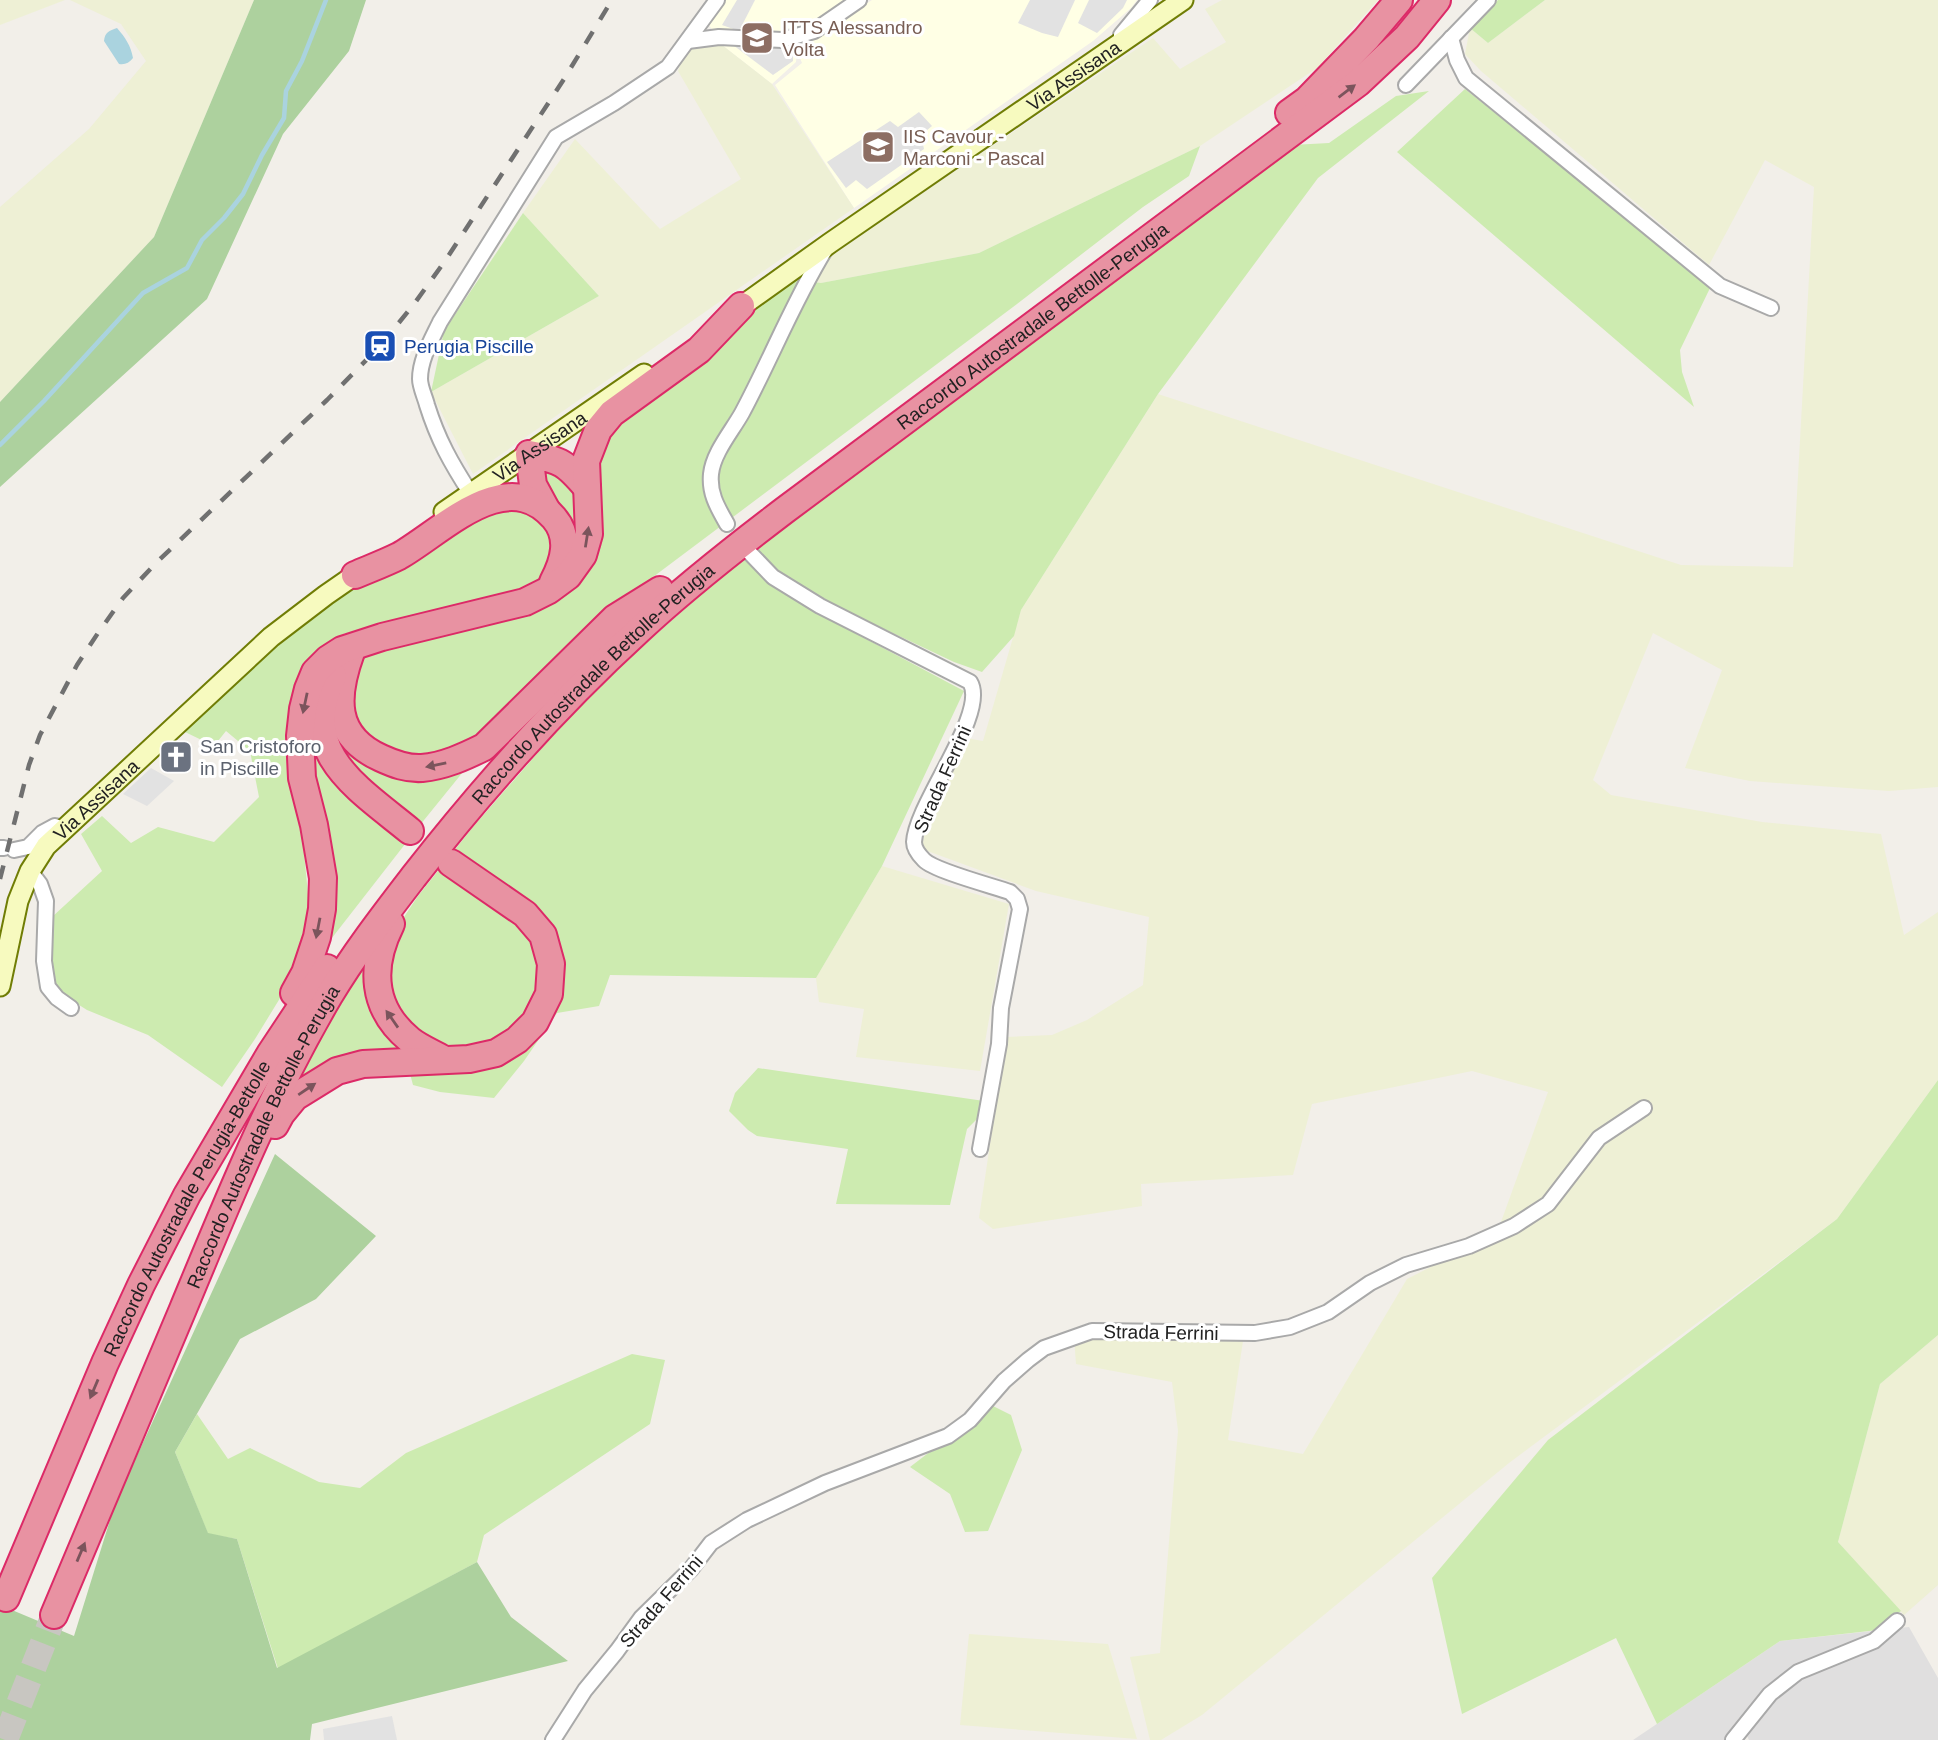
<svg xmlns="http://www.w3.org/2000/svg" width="1938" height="1740" font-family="Helvetica,sans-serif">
	<rect width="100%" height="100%" fill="#f2efe9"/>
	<polygon fill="#e0dfdf" points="1909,1627 1938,1678 1938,1740 1749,1740 1743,1728 1734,1740 1633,1740 1780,1641"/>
	<polygon fill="#ffffe5" points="725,0 848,0 796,31 797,49 872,0 1137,0 1131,8 1093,41 854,208 775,85 802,63 797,51 796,62 772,84 722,45 709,25"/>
	<g fill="#eef0d5">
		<polygon points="0,0 65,0 0,25"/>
		<polygon points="70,0 254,0 154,237 0,402 0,207 89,129 146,61 121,24"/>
		<polygon points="1222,0 1378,0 1317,68 1200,146 979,253 821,283 794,279 1153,38 1180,69 1226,42 1205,9"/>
		<polygon points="1545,0 1938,0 1938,787 1889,791 1750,781 1685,768 1722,670 1653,633 1593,780 1611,795 1762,822 1881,834 1904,935 1938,912 1938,1080 1837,1219 1509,1463 1202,1715 1161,1740 1150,1740 1130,1657 1160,1653 1178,1431 1172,1382 1076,1364 1074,1337 1148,1335 1243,1341 1228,1440 1303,1454 1407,1279 1497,1233 1548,1092 1472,1071 1312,1104 1293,1175 1141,1184 1142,1206 993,1229 979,1218 1006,1037 1052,1035 1087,1020 1143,985 1149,917 1036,891 922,849 927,817 966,738 983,741 1021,610 1158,394 1681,565 1793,567 1814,187 1765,160 1709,265 1481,71 1465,54 1470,28 1488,43"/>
		<polygon points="688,41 722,45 772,84 854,208 473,474 431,392 599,296 523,213 575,139 660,229 741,179 678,71"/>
		<polygon points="882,866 1009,904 980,1071 856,1057 864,1009 819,1002 816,978"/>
		<polygon points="1938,1335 1938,1585 1904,1615 1838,1542 1880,1384"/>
		<polygon points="969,1634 1108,1644 1137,1739 960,1725"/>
	</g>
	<g fill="#cdebb0">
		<polygon points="1498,0 1545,0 1488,43 1470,28"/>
		<polygon points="1465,89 1711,286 1680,350 1682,372 1694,407 1397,152"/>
		<polygon points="1429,91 1318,178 1158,394 1021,610 1014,636 982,672 954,662 840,608 838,624 964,691 882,866 816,978 610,975 599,1006 557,1013 524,1061 494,1098 440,1092 413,1085 405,1055 286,1095 367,956 382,982 386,944 418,896 473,827 590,693 749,552 1021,351 1292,145 1329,143 1396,96"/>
		<polygon points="1200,146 1189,176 1143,207 1013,307 625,598 477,743 446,755 390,758 348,721 353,670 366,654 570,583 595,446 744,312 794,279 821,283 979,253"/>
		<polygon points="523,213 599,296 431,392 444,331"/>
		<polygon points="542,467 576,483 579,549 538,473"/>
		<polygon points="526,506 554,538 546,579 525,593 343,634 321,650 291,711 287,740 295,796 301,821 311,926 285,990 255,1039 222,1087 148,1035 87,1010 57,991 50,966 52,917 102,871 81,834 102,816 131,843 158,827 214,842 259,797 250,751 226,731 214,746 185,732 234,682 295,629 361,583 473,516"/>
		<polygon points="331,698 356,748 467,767 420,825 361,781 341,755"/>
		<polygon points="308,717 409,839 321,952 314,792"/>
		<polygon points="758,1068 984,1101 977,1119 967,1129 950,1205 836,1204 848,1149 757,1136 748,1130 729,1111 735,1093"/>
		<polygon points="1938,1080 1938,1335 1880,1384 1838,1542 1901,1611 1878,1630 1780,1641 1657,1724 1616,1638 1462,1714 1432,1578 1548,1440 1837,1219"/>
		<polygon points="632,1354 665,1360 650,1424 484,1535 477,1562 278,1669 237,1539 208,1534 175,1452 197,1414 228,1459 250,1448 319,1482 360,1488 406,1453"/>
		<polygon points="991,1405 1011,1415 1022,1450 988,1531 965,1532 950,1494 910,1467"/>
	</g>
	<g fill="#add19e">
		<polygon points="254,0 366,0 349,51 283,134 207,299 0,487 0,402 154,237"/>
		<polygon points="275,1154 376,1236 316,1299 240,1339 175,1452 208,1533 237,1539 277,1668 477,1562 511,1617 568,1661 312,1724 310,1740 0,1740 0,1605 74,1636 115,1504"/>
	</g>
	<g fill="#e2e2e2">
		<polygon points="737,0 755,0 739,31 722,25"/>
		<polygon points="1030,0 1075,0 1058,37 1042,33 1018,23"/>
		<polygon points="1089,0 1127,0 1123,8 1097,33 1078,23"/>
		<polygon points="729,42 793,46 793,61 773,75"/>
		<polygon points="919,112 932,126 921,135 924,149 867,189 856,180 846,188 827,162 890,121 898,127"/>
		<polygon points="151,768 174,781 147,806 123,794"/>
		<polygon points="392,1716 397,1740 324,1740 323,1729"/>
	</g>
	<path fill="#aad3df" d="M117,28c8,9 14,18 16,30 -4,5 -8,7 -14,6l-15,-23c1,-9 5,-10 13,-13z"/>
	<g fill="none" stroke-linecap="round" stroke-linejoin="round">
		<polyline stroke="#aad3df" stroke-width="4.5" points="0,445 44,401 143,293 187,268 202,240 224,218 243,194 262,155 284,118 286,91 302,61 326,0"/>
		<polyline stroke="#c8c6c1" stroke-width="26" stroke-dasharray="26 13" stroke-linecap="butt" points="5,1740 54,1615"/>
		<defs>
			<g id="minor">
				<polyline points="1121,35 1150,0"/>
				<polyline points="1451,38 1457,60 1466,78 1720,286 1771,308"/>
				<polyline points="688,41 719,37 782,40 814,31 859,0"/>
				<polyline points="1406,85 1488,0"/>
				<path d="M471,494c-20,-31 -33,-54 -44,-89 -2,-8 -7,-18 -7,-26 0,-20 12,-40 20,-57l116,-185 58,-34 54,-36 49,-67"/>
				<path d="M727,524c-9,-16 -18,-30 -16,-50 2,-21 21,-43 31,-61 29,-54 51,-111 83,-163"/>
				<path d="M749,552l24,25 47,29 150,76c19,31 -54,121 -56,160 0,7 5,13 10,18 11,11 69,26 86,32l7,7 3,10 -19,99 -2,36 -19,105"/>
				<polyline points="0,848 4,848"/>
				<polyline points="14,850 28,847 42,833 55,826 63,829"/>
				<polyline points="30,871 40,884 46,901 44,961 48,987 57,998 71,1008"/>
				<polyline points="553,1740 585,1690 617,1651 641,1618 691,1569 711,1543 747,1520 825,1483 948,1436 970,1420 1004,1381 1028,1360 1044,1348 1092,1331 1255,1333 1290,1327 1328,1312 1370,1283 1406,1265 1469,1246 1514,1226 1548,1204 1599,1138 1644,1108"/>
				<polyline points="1733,1740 1770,1694 1798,1672 1874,1641 1897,1621"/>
			</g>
			<g id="secondary">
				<path id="s1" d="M732,313l98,-70 353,-243"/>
				<path id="s2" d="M444,512l200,-138"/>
				<path id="s3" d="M0,986l18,-85 12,-30 16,-25 225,-209 55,-42 39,-27"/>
			</g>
			<g id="motorway">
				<polyline points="1289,113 1307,100 1366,39 1399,0"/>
				<path d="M546,509l-13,-24 -4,-31c32,6 37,9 58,34"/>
				<path d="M355,575c14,-6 30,-12 44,-19 44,-25 107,-93 155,-38 17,20 10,43 -1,64"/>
				<path d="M351,652c-16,44 -19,84 30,106 13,6 26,11 41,10 22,-2 42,-11 62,-21l131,-129 45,-28"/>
				<path d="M333,676c-38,76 26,113 77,155"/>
				<path d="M391,924c-21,42 -20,84 19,116 10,8 23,13 33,19"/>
				<polyline points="294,993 305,973 317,937 322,909 323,878 314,825 302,778 300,736 303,709 308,689 315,672 328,659 342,650 382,637 525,602 549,590 568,576 583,555 589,534 586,461 598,430 612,413 699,350 741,306"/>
				<polyline points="275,1125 281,1114 295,1097 337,1071 363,1064 469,1059 496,1053 517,1040 535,1022 549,994 551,964 543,935 525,914 451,863"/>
				<path id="s4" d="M6,1598l99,-235 36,-78 46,-90 83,-141 57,-86"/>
				<path id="s5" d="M54,1615c43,-102 86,-204 129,-306 44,-106 87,-213 146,-313 25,-42 56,-82 86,-121 68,-87 142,-170 224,-245 46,-43 96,-82 146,-120l573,-427 49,-46 30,-37"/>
			</g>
		</defs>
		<use href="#minor" stroke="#a9a9a9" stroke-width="18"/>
		<use href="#secondary" stroke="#707d05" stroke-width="23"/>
		<use href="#motorway" stroke="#dc2a67" stroke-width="30"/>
		<use href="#minor" stroke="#fff" stroke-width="14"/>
		<use href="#secondary" stroke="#f7fabf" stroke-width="19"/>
		<use href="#motorway" stroke="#e892a2" stroke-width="26"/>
		<polyline stroke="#707070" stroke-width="4.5" stroke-dasharray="14 14" stroke-linecap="butt" points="0,879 29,765 40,735 77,665 98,633 123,598 156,563 327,400 380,346 414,304 445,261 564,79 612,0"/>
	</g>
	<defs><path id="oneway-solid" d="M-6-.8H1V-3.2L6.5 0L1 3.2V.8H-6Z" transform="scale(1.75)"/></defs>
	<g fill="#7b545c">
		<use href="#oneway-solid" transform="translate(1347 91) rotate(-37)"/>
		<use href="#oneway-solid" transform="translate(587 537) rotate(-81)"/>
		<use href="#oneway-solid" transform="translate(305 703) rotate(102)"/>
		<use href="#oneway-solid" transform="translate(436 765) rotate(168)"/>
		<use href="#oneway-solid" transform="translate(318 928) rotate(101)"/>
		<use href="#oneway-solid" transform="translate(392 1019) rotate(-125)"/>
		<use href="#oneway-solid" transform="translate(307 1089) rotate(-34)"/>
		<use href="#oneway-solid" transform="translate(94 1389) rotate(113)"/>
		<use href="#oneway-solid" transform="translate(81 1552) rotate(-67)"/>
	</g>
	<defs>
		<symbol id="university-square" viewBox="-11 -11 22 22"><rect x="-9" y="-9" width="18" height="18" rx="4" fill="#8d6e63" stroke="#fff"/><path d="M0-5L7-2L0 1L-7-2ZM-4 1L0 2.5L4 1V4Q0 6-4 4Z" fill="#fff"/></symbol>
		<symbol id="station-square" viewBox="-11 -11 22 22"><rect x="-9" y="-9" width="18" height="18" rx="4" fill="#1a4fb4" stroke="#fff"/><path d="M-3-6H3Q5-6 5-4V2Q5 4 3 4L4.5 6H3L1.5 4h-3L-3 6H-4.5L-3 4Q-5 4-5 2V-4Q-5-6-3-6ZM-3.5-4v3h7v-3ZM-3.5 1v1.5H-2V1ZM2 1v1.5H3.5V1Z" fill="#fff"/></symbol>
		<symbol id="church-square" viewBox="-11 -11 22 22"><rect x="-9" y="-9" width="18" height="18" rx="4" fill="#6b7280" stroke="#fff"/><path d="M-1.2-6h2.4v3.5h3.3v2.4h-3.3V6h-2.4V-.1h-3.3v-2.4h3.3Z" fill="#fff"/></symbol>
	</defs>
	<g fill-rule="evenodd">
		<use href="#university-square" x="738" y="19" width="38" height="38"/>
		<use href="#university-square" x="859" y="128" width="38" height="38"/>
		<use href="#station-square" x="361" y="327" width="38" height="38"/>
		<use href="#church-square" x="157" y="738" width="38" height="38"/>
	</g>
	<g text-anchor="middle" stroke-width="6" stroke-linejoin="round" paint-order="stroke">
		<g font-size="19" fill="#785e54" stroke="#fff" text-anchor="start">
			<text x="782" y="34">ITTS Alessandro<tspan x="782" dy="22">Volta</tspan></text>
			<text x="903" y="143">IIS Cavour -<tspan x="903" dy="22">Marconi - Pascal</tspan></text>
		</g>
		<g font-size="19" fill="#222" stroke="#fff">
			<text dy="7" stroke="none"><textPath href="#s1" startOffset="416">Via Assisana</textPath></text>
			<text dy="7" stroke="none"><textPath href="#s5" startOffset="1656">Raccordo Autostradale Bettolle-Perugia</textPath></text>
			<text dy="7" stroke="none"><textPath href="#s2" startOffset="116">Via Assisana</textPath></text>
			<text dy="7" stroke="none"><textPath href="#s5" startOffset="1088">Raccordo Autostradale Bettolle-Perugia</textPath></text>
			<text transform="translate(942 779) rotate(-66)" y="7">Strada Ferrini</text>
			<text dy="7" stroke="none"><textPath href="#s3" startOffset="217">Via Assisana</textPath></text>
			<text dy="7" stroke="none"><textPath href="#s5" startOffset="522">Raccordo Autostradale Bettolle-Perugia</textPath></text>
			<text dy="7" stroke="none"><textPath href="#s4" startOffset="430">Raccordo Autostradale Perugia-Bettolle</textPath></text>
			<text transform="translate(1161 1332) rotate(1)" y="7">Strada Ferrini</text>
			<text transform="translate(661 1601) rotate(-49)" y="7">Strada Ferrini</text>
		</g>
		<g font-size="19" fill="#164399" stroke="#fff" text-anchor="start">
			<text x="404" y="353">Perugia Piscille</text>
		</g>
		<g font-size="19" fill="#5b616d" stroke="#fff" text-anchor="start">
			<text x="200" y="753">San Cristoforo<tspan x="200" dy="22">in Piscille</tspan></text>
		</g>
	</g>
</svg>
